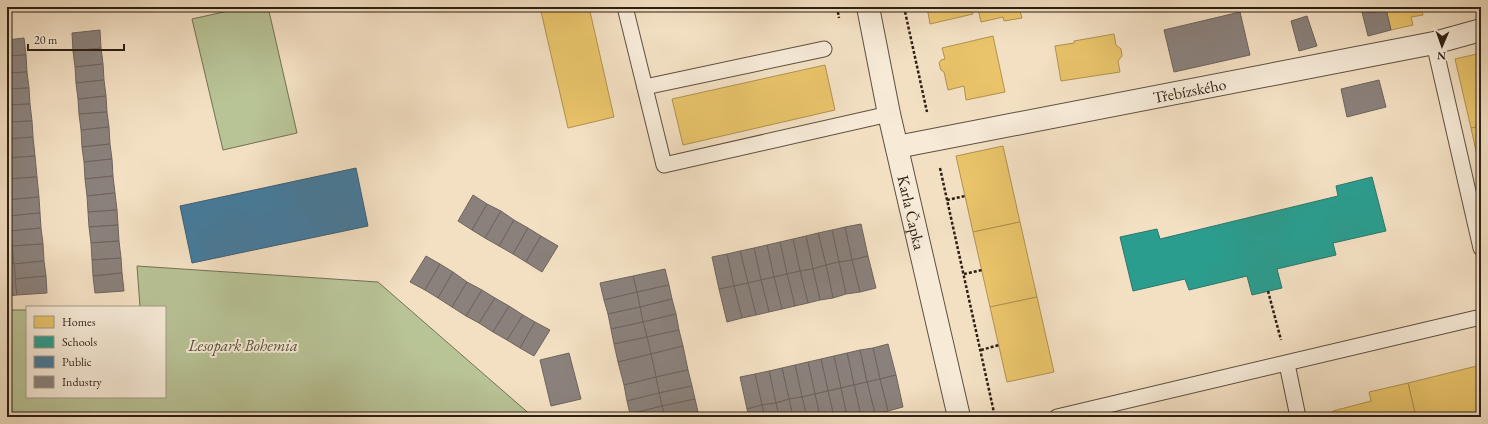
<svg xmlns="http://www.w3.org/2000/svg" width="1488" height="424" font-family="'EB Garamond',serif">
	<rect width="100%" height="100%" fill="#f3e0c3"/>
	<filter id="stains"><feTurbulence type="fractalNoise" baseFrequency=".005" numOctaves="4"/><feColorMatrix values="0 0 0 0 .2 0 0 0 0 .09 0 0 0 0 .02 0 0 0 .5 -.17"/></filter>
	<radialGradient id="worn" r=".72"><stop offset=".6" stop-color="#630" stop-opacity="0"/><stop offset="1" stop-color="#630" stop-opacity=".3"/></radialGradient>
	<g fill="#b8c396" stroke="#727155">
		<polygon points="246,7 268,7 297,133 223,150 192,19"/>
		<polygon points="137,266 378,282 533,417 7,417 7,310 27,310 27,397 165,397 165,307 140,307"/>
	</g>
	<g fill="#e9c46a" stroke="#b19250">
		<polygon points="540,7 589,7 614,117 568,128"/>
		<polygon points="927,7 971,7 973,14 930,24"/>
		<polygon points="988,7 1019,7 1022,18 1004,21 1003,17 981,22 978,9"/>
		<polygon points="1367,7 1421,7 1423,15 1411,17 1413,25 1391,30 1386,9 1369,13"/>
		<polygon points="1114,34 1116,45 1121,49 1122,56 1118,61 1120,72 1061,81 1055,46 1074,43 1074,41"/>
		<polygon points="993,36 1005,92 966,100 964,86 948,90 944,72 941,70 939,63 941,60 945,59 942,48"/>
		<polygon points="1481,53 1481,126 1471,128 1455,59"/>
		<polygon points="825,65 835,110 683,145 672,99"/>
		<polygon points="1481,126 1481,174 1471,128"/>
		<polygon points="1003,146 1020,222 973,232 956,156"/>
		<polygon points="1020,222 1037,297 990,307 973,232"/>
		<polygon points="1037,297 1054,372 1007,382 990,307"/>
		<polygon points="1481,365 1481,417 1416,417 1408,383"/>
		<polygon points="1408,383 1416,417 1335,417 1333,411 1371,401 1369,392"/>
	</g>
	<polygon fill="#2a9d8f" stroke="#2b776a" points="1372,177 1386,231 1333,243 1336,255 1277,269 1282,288 1252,295 1247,276 1189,290 1185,279 1133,291 1120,237 1157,229 1160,239 1338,196 1336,186"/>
	<polygon fill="#457b9d" stroke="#3e5f74" points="356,168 368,226 192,263 180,206"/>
	<g fill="#8a817c" stroke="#6e645d">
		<polygon points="1367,7 1369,13 1386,9 1391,30 1368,36 1361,8"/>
		<polygon points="1240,12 1250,55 1174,72 1164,30"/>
		<polygon points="1307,16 1317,46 1299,51 1291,21"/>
		<polygon points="100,30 101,48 73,51 72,33"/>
		<polygon points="24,38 26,55 7,56 7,40"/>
		<polygon points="101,48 103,64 75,67 73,51"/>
		<polygon points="26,55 27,72 7,73 7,56"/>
		<polygon points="103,64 104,80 76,83 75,67"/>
		<polygon points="27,72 29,88 7,89 7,73"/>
		<polygon points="104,80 106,96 78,99 76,83"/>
		<polygon points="1379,80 1386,107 1347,117 1341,89"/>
		<polygon points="29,88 30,104 7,105 7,89"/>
		<polygon points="106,96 107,112 79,114 78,99"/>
		<polygon points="30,104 32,121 7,122 7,105"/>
		<polygon points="107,112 109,127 81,130 79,114"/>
		<polygon points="32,121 33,137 7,139 7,122"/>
		<polygon points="109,127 110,144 82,147 81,130"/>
		<polygon points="33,137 35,156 7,158 7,139"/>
		<polygon points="110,144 112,159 84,162 82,147"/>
		<polygon points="35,156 37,177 7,179 7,158"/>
		<polygon points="112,159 113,176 85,179 84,162"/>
		<polygon points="113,176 115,193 87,196 85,179"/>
		<polygon points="37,177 39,197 7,200 7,179"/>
		<polygon points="115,193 117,210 88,212 87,196"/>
		<polygon points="473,195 487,204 472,230 458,221"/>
		<polygon points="39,197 40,213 9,216 7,200"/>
		<polygon points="7,200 11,231 7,232"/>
		<polygon points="487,204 501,211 485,238 472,230"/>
		<polygon points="117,210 118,225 89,227 88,212"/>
		<polygon points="501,211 514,220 499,246 485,238"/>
		<polygon points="40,213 41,228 10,231 9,216"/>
		<polygon points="514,220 528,228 513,254 499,246"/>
		<polygon points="861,224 868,256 852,260 845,227"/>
		<polygon points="118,225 119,241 91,243 89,227"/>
		<polygon points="845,227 852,260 839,262 832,230"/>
		<polygon points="41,228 43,244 12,246 10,231"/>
		<polygon points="528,228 541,236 526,262 513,254"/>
		<polygon points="832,230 839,262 826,265 818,233"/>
		<polygon points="11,231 14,263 7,264 7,232"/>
		<polygon points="818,233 826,265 813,269 806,236"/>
		<polygon points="541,236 558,246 542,272 526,262"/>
		<polygon points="806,236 813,269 800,271 793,239"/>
		<polygon points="793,239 800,271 787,274 780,242"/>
		<polygon points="119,241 121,258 92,260 91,243"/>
		<polygon points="780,242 787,274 774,277 767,245"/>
		<polygon points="43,244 44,261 14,264 12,246"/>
		<polygon points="767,245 774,277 761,280 754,248"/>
		<polygon points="754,248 761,280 748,283 740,251"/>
		<polygon points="740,251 748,283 734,286 727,254"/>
		<polygon points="727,254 734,286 719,289 712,257"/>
		<polygon points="426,256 440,264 425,290 410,282"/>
		<polygon points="868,256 876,288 860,292 852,260"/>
		<polygon points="121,258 122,273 93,276 92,260"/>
		<polygon points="852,260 860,292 846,294 839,262"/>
		<polygon points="44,261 46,276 15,279 14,264"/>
		<polygon points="839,262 846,294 833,298 826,265"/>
		<polygon points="14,263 17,295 7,296 7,264"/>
		<polygon points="440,264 453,272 438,298 425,290"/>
		<polygon points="826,265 833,298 820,300 813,269"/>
		<polygon points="665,269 669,285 637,292 633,276"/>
		<polygon points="813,269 820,300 808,303 800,271"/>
		<polygon points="800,271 808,303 795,306 787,274"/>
		<polygon points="453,272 467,282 452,307 438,298"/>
		<polygon points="122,273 124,291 95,293 93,276"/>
		<polygon points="787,274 795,306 782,309 774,277"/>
		<polygon points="46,276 47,293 17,295 15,279"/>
		<polygon points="633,276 637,292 604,300 600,283"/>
		<polygon points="774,277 782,309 769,312 761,280"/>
		<polygon points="761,280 769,312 756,315 748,283"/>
		<polygon points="467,282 482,290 466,316 452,307"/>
		<polygon points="748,283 756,315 742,318 734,286"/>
		<polygon points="669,285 672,299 640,307 637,292"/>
		<polygon points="734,286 742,318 727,322 719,289"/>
		<polygon points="482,290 495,298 479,323 466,316"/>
		<polygon points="637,292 640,307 608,314 604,300"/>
		<polygon points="495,298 509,306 493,332 479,323"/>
		<polygon points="672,299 676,314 643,322 640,307"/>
		<polygon points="509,306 523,315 507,340 493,332"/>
		<polygon points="640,307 643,322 611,329 608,314"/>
		<polygon points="676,314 679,330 647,337 643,322"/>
		<polygon points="523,315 535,322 520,348 507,340"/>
		<polygon points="535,322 550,330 534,356 520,348"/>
		<polygon points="643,322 647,337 614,344 611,329"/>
		<polygon points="679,330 683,346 651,354 647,337"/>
		<polygon points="647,337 651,354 618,362 614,344"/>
		<polygon points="888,344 896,375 880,379 873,348"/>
		<polygon points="683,346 688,370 656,377 651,354"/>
		<polygon points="873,348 880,379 867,382 860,350"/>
		<polygon points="860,350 867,382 854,385 847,353"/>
		<polygon points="569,353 581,399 551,406 540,360"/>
		<polygon points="847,353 854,385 841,388 834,356"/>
		<polygon points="651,354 656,377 624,385 618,362"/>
		<polygon points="834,356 841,388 828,391 821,359"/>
		<polygon points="821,359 828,391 815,394 808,362"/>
		<polygon points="808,362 815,394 802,397 795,365"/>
		<polygon points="795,365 802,397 789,399 782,368"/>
		<polygon points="782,368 789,399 776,403 769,371"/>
		<polygon points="688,370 692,386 659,393 656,377"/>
		<polygon points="769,371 776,403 762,405 755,374"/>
		<polygon points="755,374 762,405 747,409 740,377"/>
		<polygon points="896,375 903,407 888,411 880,379"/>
		<polygon points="656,377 659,393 627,401 624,385"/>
		<polygon points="880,379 888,411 875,414 867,382"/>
		<polygon points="867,382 875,414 861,416 854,385"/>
		<polygon points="854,385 861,416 847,417 841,388"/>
		<polygon points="692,386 695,399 662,406 659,393"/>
		<polygon points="841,388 847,417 834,417 828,391"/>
		<polygon points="828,391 834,417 820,417 815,394"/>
		<polygon points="659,393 662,406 630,414 627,401"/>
		<polygon points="815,394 820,417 807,417 802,397"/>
		<polygon points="802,397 807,417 793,417 789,399"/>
		<polygon points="695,399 698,412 677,417 665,417 662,406"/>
		<polygon points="789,399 793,417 779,417 776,403"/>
		<polygon points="776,403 779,417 765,417 762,405"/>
		<polygon points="762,405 765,417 749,417 747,409"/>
		<polygon points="662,406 665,417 631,417 630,414"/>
		<polygon points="698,412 699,417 677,417"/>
	</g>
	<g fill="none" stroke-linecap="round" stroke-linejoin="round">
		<defs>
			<g id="service">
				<polyline points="625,7 664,165 889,114"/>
				<polyline points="1434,43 1481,248"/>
				<polyline points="645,87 824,49"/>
				<polyline points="1287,364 1298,417"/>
				<polyline points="1057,417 1481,317"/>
			</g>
			<g id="minor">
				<path id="s1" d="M868,7l21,107 70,303"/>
				<path id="s2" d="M897,147l537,-104 47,-13"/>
			</g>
		</defs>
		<use href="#service" stroke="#5e4f40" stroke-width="17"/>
		<use href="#minor" stroke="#5e4f40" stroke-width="24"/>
		<g stroke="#2d1f14" stroke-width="2.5" stroke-dasharray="3 2" stroke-linecap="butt">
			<polyline points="837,7 839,18"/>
			<polyline points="904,7 927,112"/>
			<polyline points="940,168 995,417"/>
			<polyline points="947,200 965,196"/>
			<polyline points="964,274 982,270"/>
			<polyline points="1268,291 1281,340"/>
			<polyline points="981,350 999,345"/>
		</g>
		<use href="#service" stroke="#f7ebd8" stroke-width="15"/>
		<use href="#minor" stroke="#f7ebd8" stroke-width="22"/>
	</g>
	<g text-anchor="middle" stroke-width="4" stroke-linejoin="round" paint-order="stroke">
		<g font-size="16" fill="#2d1f14" stroke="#f7ebd8">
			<text dy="6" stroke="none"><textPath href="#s2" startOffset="298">Třebízského</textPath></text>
			<text dy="6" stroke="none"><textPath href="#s1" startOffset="210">Karla Čapka</textPath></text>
		</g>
		<g font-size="16" font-style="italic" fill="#57503b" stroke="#f7ebd8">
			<text x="243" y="351">Lesopark Bohemia</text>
		</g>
	</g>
	<rect width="1488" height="424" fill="none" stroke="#f3e0c3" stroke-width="24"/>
	<rect x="8" y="8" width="1472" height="408" fill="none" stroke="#2d1f14" stroke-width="2"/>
	<rect x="12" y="12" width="1464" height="400" fill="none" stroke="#2d1f14"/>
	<rect x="26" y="306" width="140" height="92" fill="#f7ebd8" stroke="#a6998a"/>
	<rect x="34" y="316" width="20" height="12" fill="#e9c46a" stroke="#a6998a"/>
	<text x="62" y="326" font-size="12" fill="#2d1f14">Homes</text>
	<rect x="34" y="336" width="20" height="12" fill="#2a9d8f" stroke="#a6998a"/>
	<text x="62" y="346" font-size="12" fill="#2d1f14">Schools</text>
	<rect x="34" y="356" width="20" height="12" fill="#457b9d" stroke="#a6998a"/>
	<text x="62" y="366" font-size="12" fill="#2d1f14">Public</text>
	<rect x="34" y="376" width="20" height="12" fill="#8a817c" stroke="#a6998a"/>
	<text x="62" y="386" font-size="12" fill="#2d1f14">Industry</text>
	<g transform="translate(1442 46) rotate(182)" stroke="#f7ebd8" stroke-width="3" paint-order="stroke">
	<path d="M0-3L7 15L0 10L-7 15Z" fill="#2d1f14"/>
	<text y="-6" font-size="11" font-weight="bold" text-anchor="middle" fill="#2d1f14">N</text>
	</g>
	<path d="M28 44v6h96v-6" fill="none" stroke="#2d1f14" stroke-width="2"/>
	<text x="34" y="44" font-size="12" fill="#2d1f14" stroke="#f7ebd8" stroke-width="3" paint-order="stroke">20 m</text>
	<rect width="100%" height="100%" filter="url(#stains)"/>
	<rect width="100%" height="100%" fill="url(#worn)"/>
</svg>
